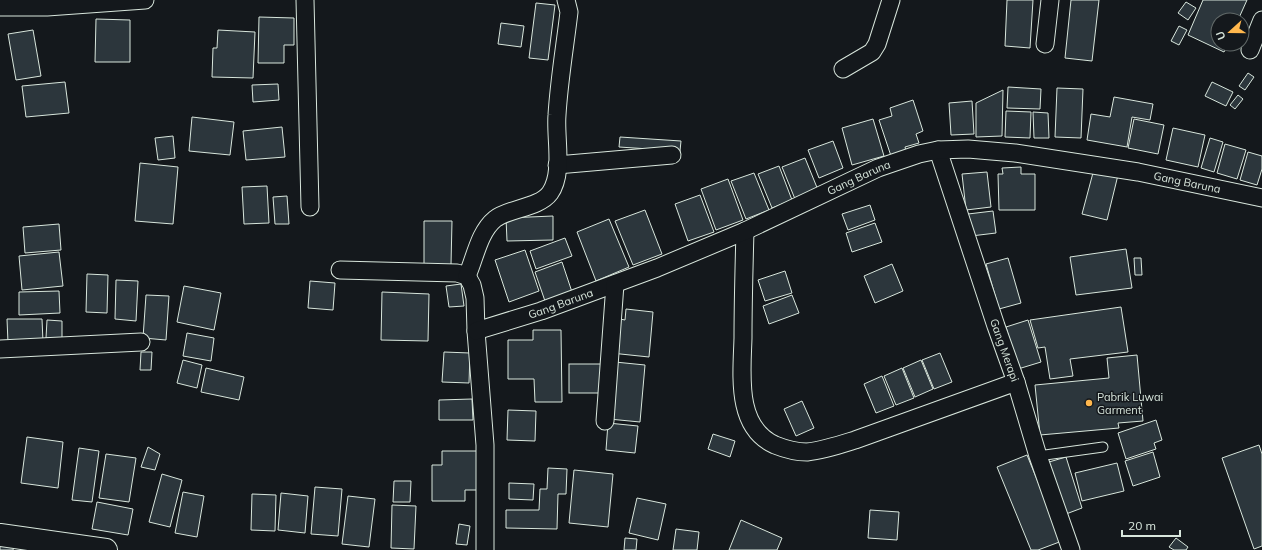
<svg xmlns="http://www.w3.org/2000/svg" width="1262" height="550" font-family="Mulish,sans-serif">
	<rect width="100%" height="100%" fill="#14181c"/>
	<g fill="#2c363c" stroke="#d8e6dc">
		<polygon points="1007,0 1033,0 1030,48 1005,46"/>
		<polygon points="1071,0 1099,0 1092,61 1065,58"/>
		<polygon points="1203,0 1247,0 1238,20 1218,20 1218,44 1228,44 1224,52 1188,35"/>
		<polygon points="1186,2 1196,8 1188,20 1178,13"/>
		<polygon points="536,3 555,5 548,60 529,58"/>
		<polygon points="259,17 294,18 294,45 284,45 284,63 258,63"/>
		<polygon points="96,19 130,20 130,62 95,62"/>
		<polygon points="501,23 524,26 521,47 498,44"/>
		<polygon points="1179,26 1187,30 1179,45 1171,41"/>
		<polygon points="33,30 41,76 16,80 8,34"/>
		<polygon points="218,30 255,32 253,78 212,77 213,48 217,48"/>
		<polygon points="1248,73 1254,77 1245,90 1239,86"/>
		<polygon points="65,82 69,113 26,117 22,86"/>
		<polygon points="1212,82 1233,92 1226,106 1205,96"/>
		<polygon points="278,84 279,100 253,102 252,85"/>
		<polygon points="1008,87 1041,89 1040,109 1007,108"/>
		<polygon points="1057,88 1083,89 1081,138 1055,137"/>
		<polygon points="1003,90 1002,136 976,137 976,103"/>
		<polygon points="1238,95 1243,99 1235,109 1230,105"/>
		<polygon points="1114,97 1153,104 1150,120 1132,117 1127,147 1087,140 1091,114 1110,117"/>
		<polygon points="913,100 923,131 916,134 919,143 905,147 906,151 891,156 879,120 892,116 890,108"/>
		<polygon points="972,101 974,134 951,135 949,103"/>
		<polygon points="1006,111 1031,112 1030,138 1005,137"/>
		<polygon points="1033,112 1048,113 1049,138 1034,138"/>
		<polygon points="192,117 234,122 230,155 189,151"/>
		<polygon points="873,119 884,156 852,165 842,128"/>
		<polygon points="1134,119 1164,125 1158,154 1128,148"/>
		<polygon points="282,127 285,157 246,160 243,131"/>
		<polygon points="1173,128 1205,135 1198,167 1166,160"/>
		<polygon points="173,136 175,158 158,160 155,138"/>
		<polygon points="620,137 681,141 680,151 619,147"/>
		<polygon points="1210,138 1223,142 1214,172 1201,168"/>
		<polygon points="833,141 843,168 819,178 808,150"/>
		<polygon points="1225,144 1246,150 1237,179 1217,173"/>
		<polygon points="1248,152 1262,156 1262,169 1257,185 1240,180"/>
		<polygon points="805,158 818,190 795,199 782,167"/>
		<polygon points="140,163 178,167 173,224 135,221"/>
		<polygon points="779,166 792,200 772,208 758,174"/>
		<polygon points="1021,167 1021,174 1035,174 1035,210 999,210 998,174 1003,174 1002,168"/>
		<polygon points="1094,169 1118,175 1107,220 1082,214"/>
		<polygon points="987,172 991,207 966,210 962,174"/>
		<polygon points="754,173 769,210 746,219 731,181"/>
		<polygon points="728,179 743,220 716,230 701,189"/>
		<polygon points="267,186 269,223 244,224 242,187"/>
		<polygon points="700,195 714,232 688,241 675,204"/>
		<polygon points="287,196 289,224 275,224 273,197"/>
		<polygon points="870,205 875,220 848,230 842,214"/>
		<polygon points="645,210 662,254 633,265 615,221"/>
		<polygon points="993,211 996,233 971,236 968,214"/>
		<polygon points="553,216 553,240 507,241 506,218"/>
		<polygon points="609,219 629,267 596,281 577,232"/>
		<polygon points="424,221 452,221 451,265 424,265"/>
		<polygon points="875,223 882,242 852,252 846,233"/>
		<polygon points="59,224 61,250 25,253 23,227"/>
		<polygon points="565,238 572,256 536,269 530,251"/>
		<polygon points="1126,249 1132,288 1076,295 1070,257"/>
		<polygon points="525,250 539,291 509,302 495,260"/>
		<polygon points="59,252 63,286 22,290 19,256"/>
		<polygon points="1008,258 1021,303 999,309 986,264"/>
		<polygon points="1134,258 1141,258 1142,275 1135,275"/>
		<polygon points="562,262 573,295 546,304 535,272"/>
		<polygon points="892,264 903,291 875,303 864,276"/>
		<polygon points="785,271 792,293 765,301 758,280"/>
		<polygon points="87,274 108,275 107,313 86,312"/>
		<polygon points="116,280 138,281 136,321 115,319"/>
		<polygon points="310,281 335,283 333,310 308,308"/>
		<polygon points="461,284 464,306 449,307 446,286"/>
		<polygon points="184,286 221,293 214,330 177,322"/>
		<polygon points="59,291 60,313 19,315 19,292"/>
		<polygon points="382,292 429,294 428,341 381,340"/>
		<polygon points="146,295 169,296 166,340 143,338"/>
		<polygon points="792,295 799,313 769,324 763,306"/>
		<polygon points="1121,307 1128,352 1070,359 1073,376 1050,379 1045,347 1038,348 1030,320"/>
		<polygon points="626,309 653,312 649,357 611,353 615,318 625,320"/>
		<polygon points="7,319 42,319 43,342 8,343"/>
		<polygon points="47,320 62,321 62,338 46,338"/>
		<polygon points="1028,320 1041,362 1018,369 1006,327"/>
		<polygon points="533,330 561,330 562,402 535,402 534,379 508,379 508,340 533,340"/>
		<polygon points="187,333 214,338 211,361 183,356"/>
		<polygon points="141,352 152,352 151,370 140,370"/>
		<polygon points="444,352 470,353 469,383 442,382"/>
		<polygon points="940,353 952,382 934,389 922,360"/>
		<polygon points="1137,355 1143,421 1118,423 1119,428 1040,435 1035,385 1109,378 1107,358"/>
		<polygon points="183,360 202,365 197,388 177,383"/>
		<polygon points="921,360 933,389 915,397 903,368"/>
		<polygon points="615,362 645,365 640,422 609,419"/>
		<rect x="569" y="364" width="36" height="29"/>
		<polygon points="206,368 244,377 239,400 201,392"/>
		<polygon points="902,368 914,398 896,405 884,376"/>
		<polygon points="882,376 894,406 876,413 864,384"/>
		<polygon points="472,399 473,420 439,420 439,400"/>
		<polygon points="802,401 814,428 796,436 784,409"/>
		<polygon points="508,410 536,411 535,441 507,440"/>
		<polygon points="1156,420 1162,440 1154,443 1156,449 1126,459 1118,433"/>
		<polygon points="608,423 638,426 635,453 606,450"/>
		<polygon points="713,434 735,441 730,457 708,449"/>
		<polygon points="27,437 63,442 58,488 21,483"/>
		<polygon points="1259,445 1262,454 1262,546 1254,549 1222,458"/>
		<polygon points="148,447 160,454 155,470 141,467"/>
		<polygon points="79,448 99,451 92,502 72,500"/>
		<polygon points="442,451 478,451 478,490 465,490 465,501 432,501 432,465 442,465"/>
		<polygon points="1153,452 1160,477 1133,486 1125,461"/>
		<polygon points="106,454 136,458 129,502 99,498"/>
		<polygon points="1027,455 1062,541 1038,550 1031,550 997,467"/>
		<polygon points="1066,457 1082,508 1066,514 1049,462"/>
		<polygon points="1117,463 1124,491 1082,501 1075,473"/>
		<polygon points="548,468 567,469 566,494 558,494 557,529 506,528 506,510 539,510 540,489 547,489"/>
		<polygon points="574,470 613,474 608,527 569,523"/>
		<polygon points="162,474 182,480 170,527 149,522"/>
		<polygon points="394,481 411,481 410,502 393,502"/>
		<polygon points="509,483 534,484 533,500 509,499"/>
		<polygon points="315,487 342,489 338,536 311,534"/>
		<polygon points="183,492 204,496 197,537 175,533"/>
		<polygon points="281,493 308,496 305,533 278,530"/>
		<polygon points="252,494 276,495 275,531 251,530"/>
		<polygon points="348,496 375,499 369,547 342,544"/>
		<polygon points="637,498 666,504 658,540 629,533"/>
		<polygon points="97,502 133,509 128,535 92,529"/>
		<polygon points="392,505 416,506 414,549 391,548"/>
		<polygon points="870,510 899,512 897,540 868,538"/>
		<polygon points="741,520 782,538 777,550 729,550"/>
		<polygon points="459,524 470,526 467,545 456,544"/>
		<polygon points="676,529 699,532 697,550 673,550"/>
		<polygon points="625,538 637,539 636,550 624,550"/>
		<polygon points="1176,538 1188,547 1186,550 1174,550 1169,547"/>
		<polygon points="0,545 14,547 13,550 0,550"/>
	</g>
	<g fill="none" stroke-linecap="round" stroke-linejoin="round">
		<defs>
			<polyline id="lane" points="1038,456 1103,447"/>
			<g id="street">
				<polyline points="305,0 310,207"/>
				<polyline points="0,7 47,7 145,0"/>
				<polyline points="1045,44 1050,0"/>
				<polyline points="1250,50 1262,20"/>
				<polyline points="843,69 872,52 877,44 891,0"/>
				<path id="s1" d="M938,150l58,176 20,56 22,74 33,94"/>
				<polyline points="557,165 672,155"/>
				<path d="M745,231c-1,36 -2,71 -2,107 -1,36 -8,89 32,107 10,4 21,7 32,7 17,-2 32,-7 48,-12l161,-58"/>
				<polyline points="340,270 457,273 467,276 472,285 475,298 476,331 485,445 485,550"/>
				<path d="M467,276c8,-18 12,-44 28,-57 14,-11 44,-11 55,-26 14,-20 5,-55 7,-78 2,-34 8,-69 12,-103l-3,-12"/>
				<path id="s2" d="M476,331l65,-20 116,-43 88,-37 133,-63 41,-14 19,-4 30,-1 47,4 123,19 124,26"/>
				<polyline points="0,349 141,342"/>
				<polyline points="605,421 615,284"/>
			</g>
			<polyline id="secondary" points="0,535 106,550"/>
		</defs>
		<use href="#lane" stroke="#d8e6dc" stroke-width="11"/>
		<use href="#street" stroke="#d8e6dc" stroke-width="19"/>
		<use href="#secondary" stroke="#d8e6dc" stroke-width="24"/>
		<use href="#lane" stroke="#14181c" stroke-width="9"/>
		<use href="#street" stroke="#14181c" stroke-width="17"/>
		<use href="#secondary" stroke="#14181c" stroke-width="22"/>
	</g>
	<circle fill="#ffb74d" stroke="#14181c" stroke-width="1.5" cx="1089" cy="403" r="4"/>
	<g text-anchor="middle" stroke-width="3" stroke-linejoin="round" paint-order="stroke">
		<g font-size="11" fill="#d8e6dc" stroke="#14181c">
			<text dy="4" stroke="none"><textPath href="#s2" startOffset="413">Gang Baruna</textPath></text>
			<text dy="4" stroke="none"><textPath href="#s2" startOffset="749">Gang Baruna</textPath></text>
			<text dy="4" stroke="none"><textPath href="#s2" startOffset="89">Gang Baruna</textPath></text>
			<text dy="4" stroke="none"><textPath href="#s1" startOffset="211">Gang Merapi</textPath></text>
		</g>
		<g font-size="11" fill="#d8e6dc" stroke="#14181c" text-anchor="start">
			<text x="1097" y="401">Pabrik Luwai<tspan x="1097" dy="13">Garment</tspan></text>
		</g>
	</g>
	<g transform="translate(1230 32) rotate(249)"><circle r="19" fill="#14181c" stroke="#626a69"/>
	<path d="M0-3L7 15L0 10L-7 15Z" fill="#ffb74d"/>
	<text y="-6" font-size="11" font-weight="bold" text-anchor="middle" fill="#d8e6dc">U</text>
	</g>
	<path d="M1122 530v6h58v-6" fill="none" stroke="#d8e6dc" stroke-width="2"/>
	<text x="1128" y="530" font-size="12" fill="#d8e6dc" stroke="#14181c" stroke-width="3" paint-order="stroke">20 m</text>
</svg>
